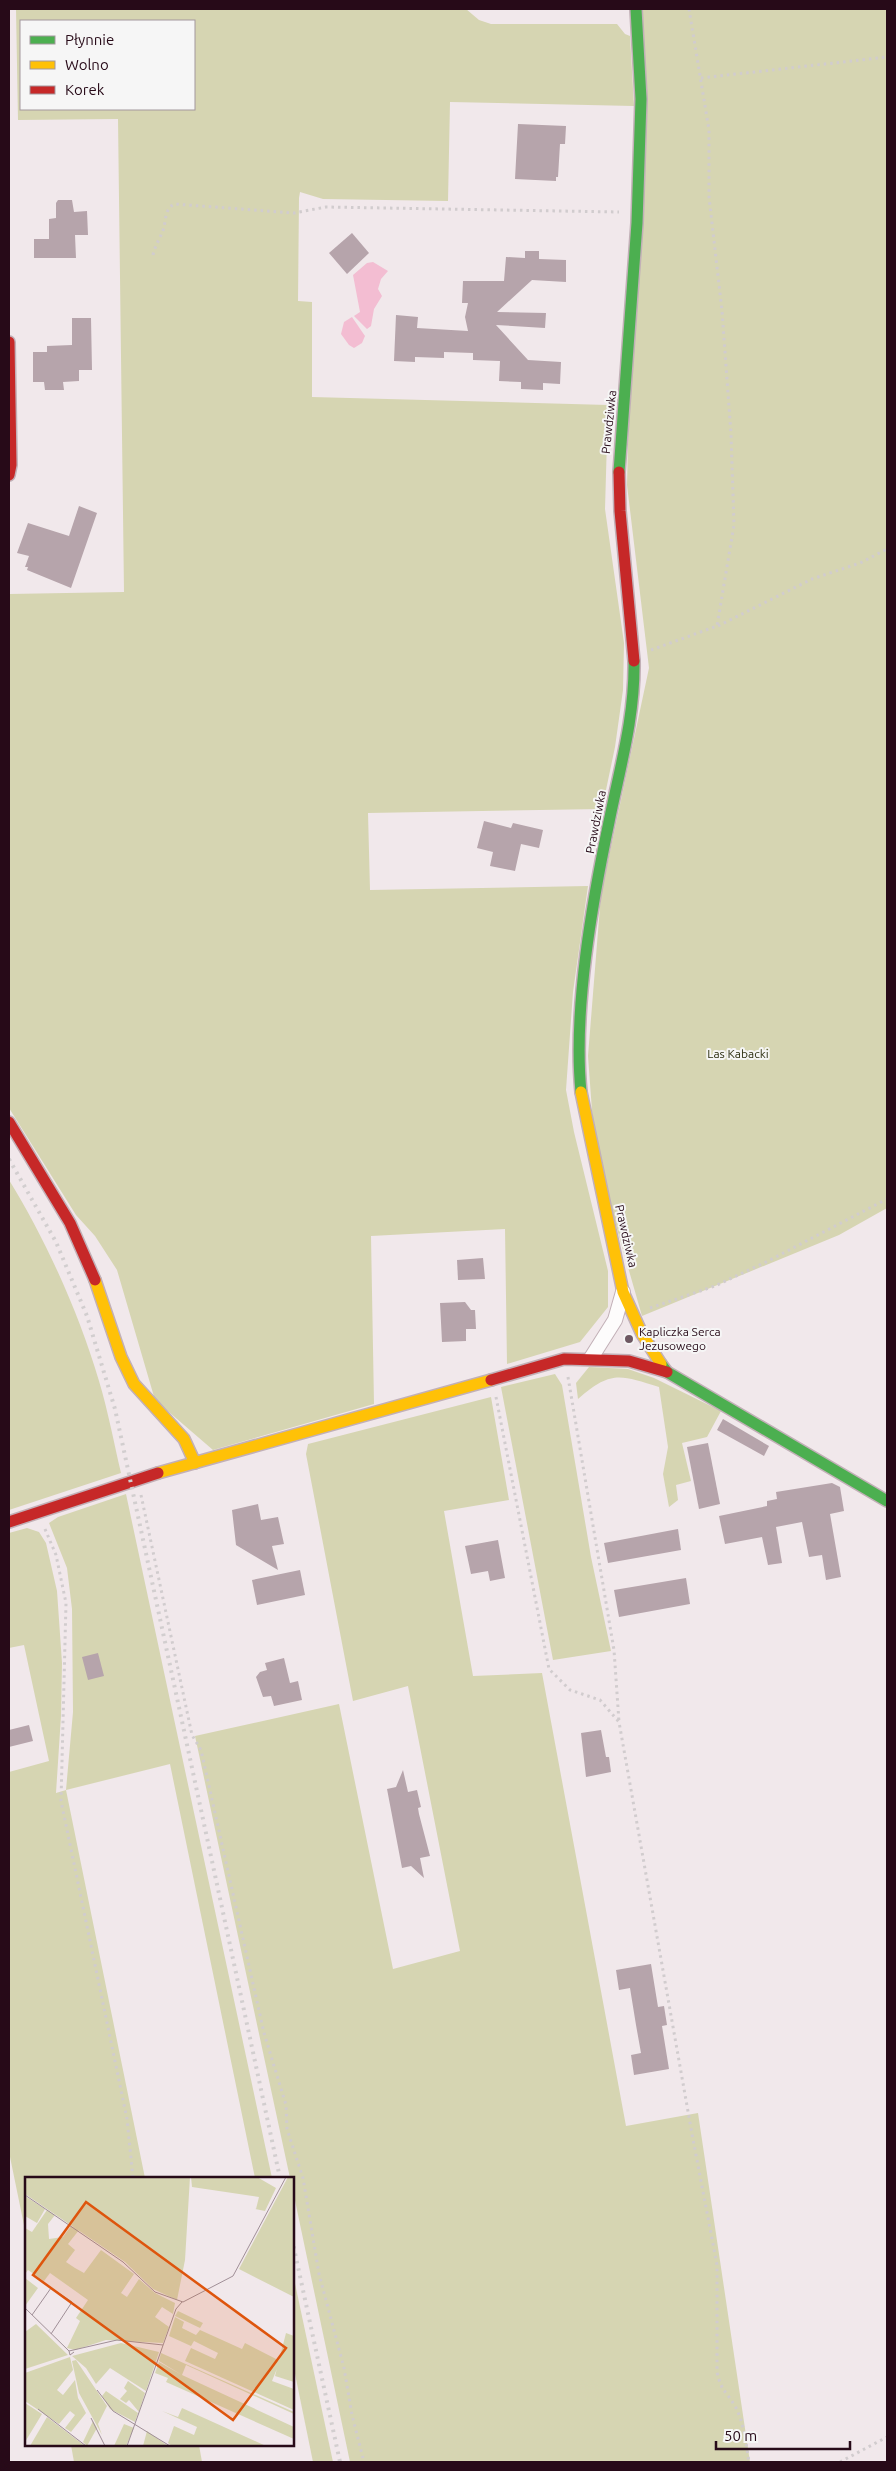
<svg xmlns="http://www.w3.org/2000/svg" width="896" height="2471" font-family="Ubuntu,sans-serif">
	<rect width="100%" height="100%" fill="#f1e8eb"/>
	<g fill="#d6d5b2" fill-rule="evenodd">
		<path d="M16,9h450l13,11 12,4h126l8,10 5,2 4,70 -184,-4 -2,99 -125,-2 -23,-7 -1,6 -1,103 14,1v95l296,8 -3,104 19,134 -1,47 -8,57 -13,62 -234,4 2,77 218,-4 -15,106 -7,98 8,42 34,139v36l-28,35 -73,22 -2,-135 -134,7 3,168 -161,46 -58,-50 -38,-130 -22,-34 -19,-21 -67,-107v-514l115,-2 -6,-473 -100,1zM21,21h173v88h-173z"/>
		<polygon points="639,9 887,9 887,1208 839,1235 642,1316 595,1152 588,1056 601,894 649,668 627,485"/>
		<path d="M9,1180c37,60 70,133 90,201 9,30 15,62 22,92l-112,37z"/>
		<path d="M589,1367l39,2 26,9 67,33 -14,26 -25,6 9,38 -15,4 2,15 -9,7 -6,-33 5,-27 -9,-60c-39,-12 -48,-17 -81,12l-2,-16z"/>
		<polygon points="555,1374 562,1385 591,1557 611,1651 553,1660 501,1387"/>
		<polygon points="491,1397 509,1500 444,1511 473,1676 542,1673 626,2126 698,2113 750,2462 350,2462 293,2191 292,2178 290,2178 195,1736 339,1704 393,1969 460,1951 408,1686 353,1701 306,1454 308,1444"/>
		<polygon points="126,1494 272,2178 255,2178 170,1764 66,1790 145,2178 26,2178 26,2235 9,2152 9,1772 49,1761 24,1645 9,1648 9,1533 27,1528 39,1532 46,1543 57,1591 62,1663 61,1716 56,1793 66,1790 73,1712 72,1609 67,1568 49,1523 58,1517"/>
		<polygon points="293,2274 333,2462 313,2462 293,2364"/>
		<polygon points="71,2445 199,2445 202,2462 74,2462"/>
	</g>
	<g fill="#f3bdd2">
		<polygon points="373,262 388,271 381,279 378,289 382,296 374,309 371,326 367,329 354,316 360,312 353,275 367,263"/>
		<polygon points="352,317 365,336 362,343 354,348 349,345 341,334 344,322"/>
	</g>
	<g fill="#b6a4ab">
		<polygon points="518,124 566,126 565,144 560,144 558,177 556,177 556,181 515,179"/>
		<polygon points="58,200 72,200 74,212 87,211 88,235 75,235 76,258 34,258 34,239 49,239 49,219 56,218 56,203"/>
		<polygon points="352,233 369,253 347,274 329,253"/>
		<polygon points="525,251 539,251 539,259 566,260 566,282 532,280 497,312 546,313 545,328 496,325 528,360 561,362 560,384 543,383 543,390 521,389 521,382 499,381 500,361 473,360 473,353 444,352 444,358 415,357 415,362 394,361 396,315 418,317 417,328 468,331 465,317 468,303 462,303 463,281 504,281 506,257 525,258"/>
		<polygon points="72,318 91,318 92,370 79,370 79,381 63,382 64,390 45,390 44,382 33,382 33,352 47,352 47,346 72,345"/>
		<polygon points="79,506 97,513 71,588 27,570 28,567 25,567 29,556 17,553 28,523 69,536"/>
		<polygon points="484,821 511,828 513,823 543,830 539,848 521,844 515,871 490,866 493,852 477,848"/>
		<polygon points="483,1258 485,1279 458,1280 457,1260"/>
		<polygon points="465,1302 471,1310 475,1310 476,1329 466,1329 466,1341 442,1342 440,1303"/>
		<polygon points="723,1419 769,1446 764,1456 717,1430"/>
		<polygon points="708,1443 720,1504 699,1509 687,1447"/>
		<polygon points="832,1483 840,1487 844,1511 830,1514 841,1577 826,1580 822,1555 809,1557 802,1522 776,1527 782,1563 768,1565 762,1537 725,1544 719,1516 767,1506 767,1501 777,1499 776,1492"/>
		<polygon points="258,1504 261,1520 278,1517 284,1544 272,1546 278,1570 236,1545 232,1510"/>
		<polygon points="678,1529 681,1550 608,1563 604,1543"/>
		<polygon points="498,1540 505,1578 490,1581 488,1571 471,1574 465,1546"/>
		<polygon points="300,1570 305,1595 257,1605 252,1580"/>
		<polygon points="686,1578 690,1604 619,1617 614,1590"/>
		<polygon points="98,1653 104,1676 88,1680 82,1657"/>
		<polygon points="284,1658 290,1683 298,1681 302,1700 274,1706 271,1696 263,1697 256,1677 260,1672 267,1670 265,1663"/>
		<polygon points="29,1725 33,1741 9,1747 9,1730"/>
		<polygon points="601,1730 606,1757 609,1757 611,1772 586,1777 581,1733"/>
		<polygon points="403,1770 408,1792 417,1790 421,1807 418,1808 419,1814 430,1856 420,1858 424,1878 411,1866 402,1868 387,1789 396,1787"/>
		<polygon points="651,1964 658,2007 664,2006 667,2025 662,2026 669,2069 634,2075 631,2055 641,2053 636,2025 630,1988 619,1990 616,1970"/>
	</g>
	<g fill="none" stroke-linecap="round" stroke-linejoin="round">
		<defs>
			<polyline id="street" points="591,1358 615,1320 623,1292"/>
			<g id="fast">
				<polyline points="619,472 637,223 641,99 636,9"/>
				<path d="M581,1092c-8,-82 11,-189 28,-270 11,-55 26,-105 25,-161"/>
				<polyline points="661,1364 667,1372 887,1501"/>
			</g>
			<g id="slow">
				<polyline points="581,1092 623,1292 642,1334 661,1364"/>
				<polyline points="95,1280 121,1357 134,1384 184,1439 195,1463"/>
				<polyline points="158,1473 491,1380"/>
			</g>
			<g id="jam">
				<polyline points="9,342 11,465 9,475"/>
				<polyline points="619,472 620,511 634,661"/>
				<polyline points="9,1122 70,1223 95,1280"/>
				<polyline points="491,1380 564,1359 629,1361 667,1372"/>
				<polyline points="9,1522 158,1473"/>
			</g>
		</defs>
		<use href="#street" stroke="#c2b0b7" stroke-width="16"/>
		<use href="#fast" stroke="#c2b0b7" stroke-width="14"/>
		<use href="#slow" stroke="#c2b0b7" stroke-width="14"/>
		<use href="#jam" stroke="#c2b0b7" stroke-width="14"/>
		<g stroke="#d1ccce" stroke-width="3" stroke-dasharray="2.5 4" stroke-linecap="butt">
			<polyline points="701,78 887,57"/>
			<path d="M153,255c2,-9 6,-15 9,-22 5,-11 1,-22 12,-29l120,9 32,-6 293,5"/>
			<polyline points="718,626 812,579 860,563 887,549"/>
			<polyline points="651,650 717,626 734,525 731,434 722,311 709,197 709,130 689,9"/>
			<polyline points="650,1308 715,1286 768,1261 887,1199"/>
			<polyline points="568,1377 614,1650 619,1722"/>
			<path d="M496,1397l53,272 21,21 30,10 19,22 73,412 25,131v107c4,19 9,19 18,34 9,16 11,38 14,56"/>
			<polyline points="141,1495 192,1735 201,1750 264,2033 286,2105 287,2129 303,2178 319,2274 344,2368 352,2415 364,2462"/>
			<polyline points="45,1529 56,1555 66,1603 61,1801 127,2119 133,2178"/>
			<polyline points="840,2462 887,2437"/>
		</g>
		<use href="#street" stroke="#fdfcfc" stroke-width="14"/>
		<use href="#fast" stroke="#4caf50" stroke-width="11"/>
		<use href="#slow" stroke="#ffc107" stroke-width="11"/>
		<use href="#jam" stroke="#c62828" stroke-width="11"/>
		<g stroke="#d2cecf" stroke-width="4" stroke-dasharray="2.5 5" stroke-linecap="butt">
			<polyline points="9,1159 56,1242 87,1316 115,1409 280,2178"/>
			<polyline points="292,2239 340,2462"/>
		</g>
	</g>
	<circle fill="#6e5862" stroke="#f6f6f6" stroke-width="2" cx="629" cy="1339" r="5"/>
	<g text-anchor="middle" stroke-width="4" stroke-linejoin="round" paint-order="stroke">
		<g font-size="12" fill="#270a18" stroke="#f6f6f6">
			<text transform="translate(609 422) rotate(-84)" y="4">Prawdziwka</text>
			<text transform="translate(596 822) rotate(-79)" y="4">Prawdziwka</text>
			<text transform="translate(626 1236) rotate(77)" y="4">Prawdziwka</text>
		</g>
		<g font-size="12" fill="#2b2d0e" stroke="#f6f6f6">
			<text x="738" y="1058">Las Kabacki</text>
		</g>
		<g font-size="12" fill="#270a18" stroke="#f6f6f6" text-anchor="start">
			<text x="639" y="1336">Kapliczka Serca<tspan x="639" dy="14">Jezusowego</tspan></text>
		</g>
	</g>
	<g transform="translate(25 2177)">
		<rect width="269" height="269" fill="#f1e8eb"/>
		<path d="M0,0h165l-5,83 -8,40 -24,-11 -28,-27 -100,-68zM166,0h66l19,11 -11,23 -19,-4 10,2 3,-12 -67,-10zM263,0h6v120l-55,-28zM0,19l20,13 -8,14 -12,-7zM22,33l8,5 -7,9 1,15 14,-2 8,-11 8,4 -11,14 7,6 -9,12 9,6 9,5 17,-23 33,24 -13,19 6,4 12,-18 16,14 20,10 -2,11 -11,-7 -7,10 14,10 -6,16 -57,-3 -31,10 -8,-2 13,-27 -4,-3 12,-18 -38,-27 -6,8 -16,-11 -3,4v-46l7,4zM0,101l13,10 -13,18zM153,134l25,12 -3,5 -25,-12zM150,140l9,5 -2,6 14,7 4,-5 42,19 3,-6 35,18 -8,20 22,8v21l-109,-49 6,-13 24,11 3,-6 -24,-12 -3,5 -22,-10zM11,147l32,31 -43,14v-37zM261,156l8,3v46l-19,-6zM96,166l38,9 -13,39 -36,-23 -14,16 -10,-16 -14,-12zM136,176l133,59v2l-108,-49 -4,10 112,52v12l-128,-57 2,-4 -13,-5 4,-11 23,13 -23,-14zM45,180l3,13 -16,20 6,5 12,-15 3,18 8,15 -15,19 -6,-4 10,-13 -5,-4 -11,13 -34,-23v-28zM51,183l31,46 -9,18 4,11 -23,-42 -7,-32zM103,204l17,12 -6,19 -10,-12 -3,3 -6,-4 7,-8 -3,-3zM81,214l32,22 -3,9 -25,-13 -8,-13zM0,226l17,11 -17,28zM157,231l84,38h-94l-4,-3 6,-17 20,9 3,-8 -35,-16 16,6zM22,240l38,29h-55zM68,244l4,7 -10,18 -4,-4zM99,247l10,4 -8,18h-12zM122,254l21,15h-25z" fill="#d6d5b2"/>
		<path fill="none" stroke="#a08f97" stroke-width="1" d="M0,18l98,67 32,30 28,10 50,-26 53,-99M0,131l44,43 1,4 4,-3M7,138l19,-27 21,14 -21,32M44,174l48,-11 46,5M72,213l16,21 57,35M13,232l48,37M66,241l14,28M102,269l49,-137 6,-7"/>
		<path fill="#de550d" fill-opacity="0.15" stroke="#de550d" stroke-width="2.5" d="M61,25l200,146 -53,72 -200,-145z"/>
		<rect width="269" height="269" fill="none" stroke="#270a18" stroke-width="2.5"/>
	</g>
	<rect width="896" height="2471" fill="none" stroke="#270a18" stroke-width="20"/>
	<rect x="20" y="20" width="175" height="90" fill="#f6f6f6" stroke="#a3989d"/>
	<rect x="30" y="36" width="25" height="8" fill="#4caf50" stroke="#a3989d"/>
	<text x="65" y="45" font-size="15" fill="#270a18">Płynnie</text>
	<rect x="30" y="61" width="25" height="8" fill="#ffc107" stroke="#a3989d"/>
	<text x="65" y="70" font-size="15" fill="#270a18">Wolno</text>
	<rect x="30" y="86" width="25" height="8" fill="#c62828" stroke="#a3989d"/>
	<text x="65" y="95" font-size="15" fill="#270a18">Korek</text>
	<path d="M716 2441v8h134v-8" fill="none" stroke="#270a18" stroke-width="2.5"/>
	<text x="724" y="2441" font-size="15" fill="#270a18" stroke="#f6f6f6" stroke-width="4" paint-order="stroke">50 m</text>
</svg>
